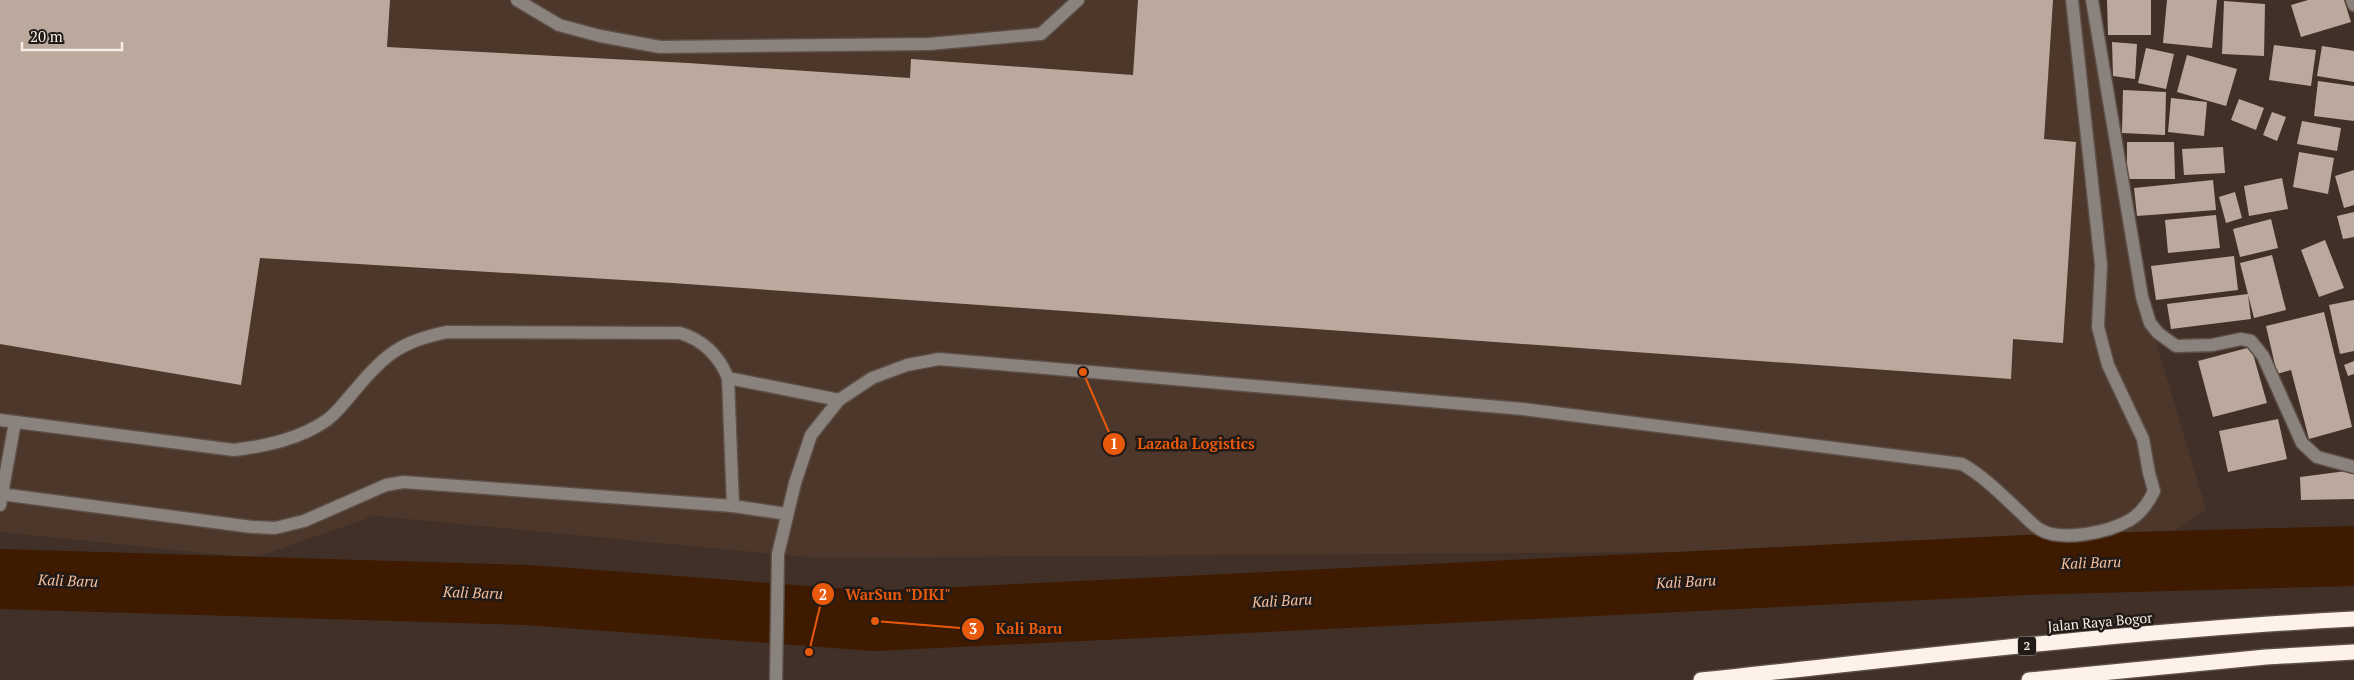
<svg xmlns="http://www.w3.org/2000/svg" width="2354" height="680" font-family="'PT Serif',serif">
	<rect width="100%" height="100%" fill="#403027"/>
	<polygon fill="#4c372a" points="0,0 2085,0 2124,235 2206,509 2176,530 2092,549 818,558 374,516 254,558 0,532"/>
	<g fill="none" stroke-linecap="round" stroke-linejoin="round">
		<polyline stroke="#3d1a00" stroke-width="60" points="0,579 528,595 875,621 2025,565 2354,556"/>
	</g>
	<g fill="#bca99e">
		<polygon points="0,0 390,0 387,47 688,63 910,78 911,59 1133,75 1138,0 2053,0 2044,139 2076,142 2063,343 2013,339 2011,379 673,283 260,258 241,385 0,344"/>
		<polygon points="2107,0 2151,0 2151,35 2108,35"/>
		<polygon points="2167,0 2217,0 2212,48 2163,43"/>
		<polygon points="2308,0 2344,0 2351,22 2301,37 2291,5"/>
		<polygon points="2224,1 2265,4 2264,56 2222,54"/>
		<polygon points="2112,42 2137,44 2135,79 2113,76"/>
		<polygon points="2274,45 2316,50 2311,86 2269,80"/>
		<polygon points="2322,46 2354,51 2354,82 2317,76"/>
		<polygon points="2146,48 2174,54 2166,89 2138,83"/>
		<polygon points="2187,55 2237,69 2226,106 2177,92"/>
		<polygon points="2318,81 2354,86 2354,121 2314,116"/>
		<polygon points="2123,90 2166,92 2165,135 2122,133"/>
		<polygon points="2171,98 2207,102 2204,136 2168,132"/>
		<polygon points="2239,99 2264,108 2256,130 2231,120"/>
		<polygon points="2272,112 2286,117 2277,141 2263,135"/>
		<polygon points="2302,121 2341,128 2337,151 2297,144"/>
		<polygon points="2127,142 2174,142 2175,179 2127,179"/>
		<polygon points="2223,147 2225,173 2184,175 2182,149"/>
		<polygon points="2299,152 2334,158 2328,194 2293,187"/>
		<polygon points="2354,170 2354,205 2344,208 2335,176"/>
		<polygon points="2282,178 2288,209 2249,216 2244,186"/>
		<polygon points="2213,180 2216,210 2137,216 2134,188"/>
		<polygon points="2235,192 2242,218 2226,223 2219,197"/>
		<polygon points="2354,212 2354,237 2343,239 2337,216"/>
		<polygon points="2216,215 2220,248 2168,253 2165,220"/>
		<polygon points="2271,219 2278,248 2240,257 2233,229"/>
		<polygon points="2325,240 2344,288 2319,297 2301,250"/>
		<polygon points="2272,255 2286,310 2254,318 2240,263"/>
		<polygon points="2234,256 2238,290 2156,300 2151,266"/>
		<polygon points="2248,294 2251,319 2171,329 2167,304"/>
		<polygon points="2354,300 2354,351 2340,354 2329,305"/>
		<polygon points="2324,312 2352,427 2309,439 2291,370 2277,374 2266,326"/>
		<polygon points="2251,347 2267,403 2213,417 2198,361"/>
		<polygon points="2354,361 2354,374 2348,376 2344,365"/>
		<polygon points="2278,419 2287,459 2228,472 2219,431"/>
		<polygon points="2354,470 2354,499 2301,500 2300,477"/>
	</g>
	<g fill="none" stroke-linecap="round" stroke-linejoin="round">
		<defs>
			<g id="minor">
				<polyline points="517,0 559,25 600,36 660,47 929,44 1041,34 1078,0"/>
				<polyline points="2092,0 2142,297 2150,323 2158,333 2176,346 2212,345 2241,339 2251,341 2263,356 2302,443 2317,457 2354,467"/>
				<polyline points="2352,0 2354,5"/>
				<polyline points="728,378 839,400"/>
				<path d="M0,420l234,30c32,-4 66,-11 93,-30 11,-8 20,-21 29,-31 29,-35 46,-48 91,-57l233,1c23,7 39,23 48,45l5,128"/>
				<polyline points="0,494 252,527 275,528 304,521 386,485 403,482 733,506 787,514"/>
				<polyline points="0,505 15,422"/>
				<path d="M776,680l2,-126 17,-71 16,-48 28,-35 33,-22 35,-13 32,-6 584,50 439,55c21,12 38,29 56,46 8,7 14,15 23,20 22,12 68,2 89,-10 11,-7 19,-18 24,-29l-5,-18 -6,-34 -35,-74 -10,-38 3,-62 -29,-265"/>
			</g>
			<g id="highway">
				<path d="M1701,680c217,-23 435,-50 653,-61"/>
				<polyline points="2029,680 2266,657 2354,652"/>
			</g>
		</defs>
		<use href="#minor" stroke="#5d4e46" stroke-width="15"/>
		<use href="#highway" stroke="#5d4e46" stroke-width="18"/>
		<use href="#minor" stroke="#8a827d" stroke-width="12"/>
		<use href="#highway" stroke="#fdf1ea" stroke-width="15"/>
	</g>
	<g text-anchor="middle" stroke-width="5" stroke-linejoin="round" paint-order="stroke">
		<rect fill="#211a16" stroke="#b8aea9" stroke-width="1" x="2018" y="636.5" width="18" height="19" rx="4"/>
		<g font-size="12" font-weight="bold" fill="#f8eee8">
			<text x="2027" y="650">2</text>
		</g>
		<g font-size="14" fill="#f8eee8" stroke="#211a16">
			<text transform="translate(2100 622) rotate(-5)" y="5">Jalan Raya Bogor</text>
		</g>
		<g font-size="15" font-style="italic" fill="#f6bf9e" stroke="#211a16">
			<text transform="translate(2091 563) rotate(-2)" y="5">Kali Baru</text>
			<text transform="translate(68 581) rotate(2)" y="5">Kali Baru</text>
			<text transform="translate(1686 582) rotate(-3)" y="5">Kali Baru</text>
			<text transform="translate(473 593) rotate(2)" y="5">Kali Baru</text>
			<text transform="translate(1282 601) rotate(-3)" y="5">Kali Baru</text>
		</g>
	</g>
	<path fill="none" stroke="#e8590c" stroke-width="2" d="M1083 372L1114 444M809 652L823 594M875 621L973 629"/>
	<g fill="#e8590c" stroke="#211a16" stroke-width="2">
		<circle cx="1083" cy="372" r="5"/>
		<circle cx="809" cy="652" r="5"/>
		<circle cx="875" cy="621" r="5"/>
		<circle cx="1114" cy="444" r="12"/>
		<circle cx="823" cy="594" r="12"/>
		<circle cx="973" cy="629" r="12"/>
	</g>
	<g font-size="15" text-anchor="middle" font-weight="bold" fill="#fff">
		<text x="1114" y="449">1</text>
		<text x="823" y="600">2</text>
		<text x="973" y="634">3</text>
	</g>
	<g font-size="15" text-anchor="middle" font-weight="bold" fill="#e8590c" stroke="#211a16" stroke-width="5" stroke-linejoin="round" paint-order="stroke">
		<text x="1196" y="449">Lazada Logistics</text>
		<text x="898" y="600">WarSun "DIKI"</text>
		<text x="1029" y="634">Kali Baru</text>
	</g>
	<path d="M22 42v8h100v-8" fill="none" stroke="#f8eee8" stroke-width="2.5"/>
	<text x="30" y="42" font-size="15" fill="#f8eee8" stroke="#211a16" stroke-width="4" paint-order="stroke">20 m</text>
</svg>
